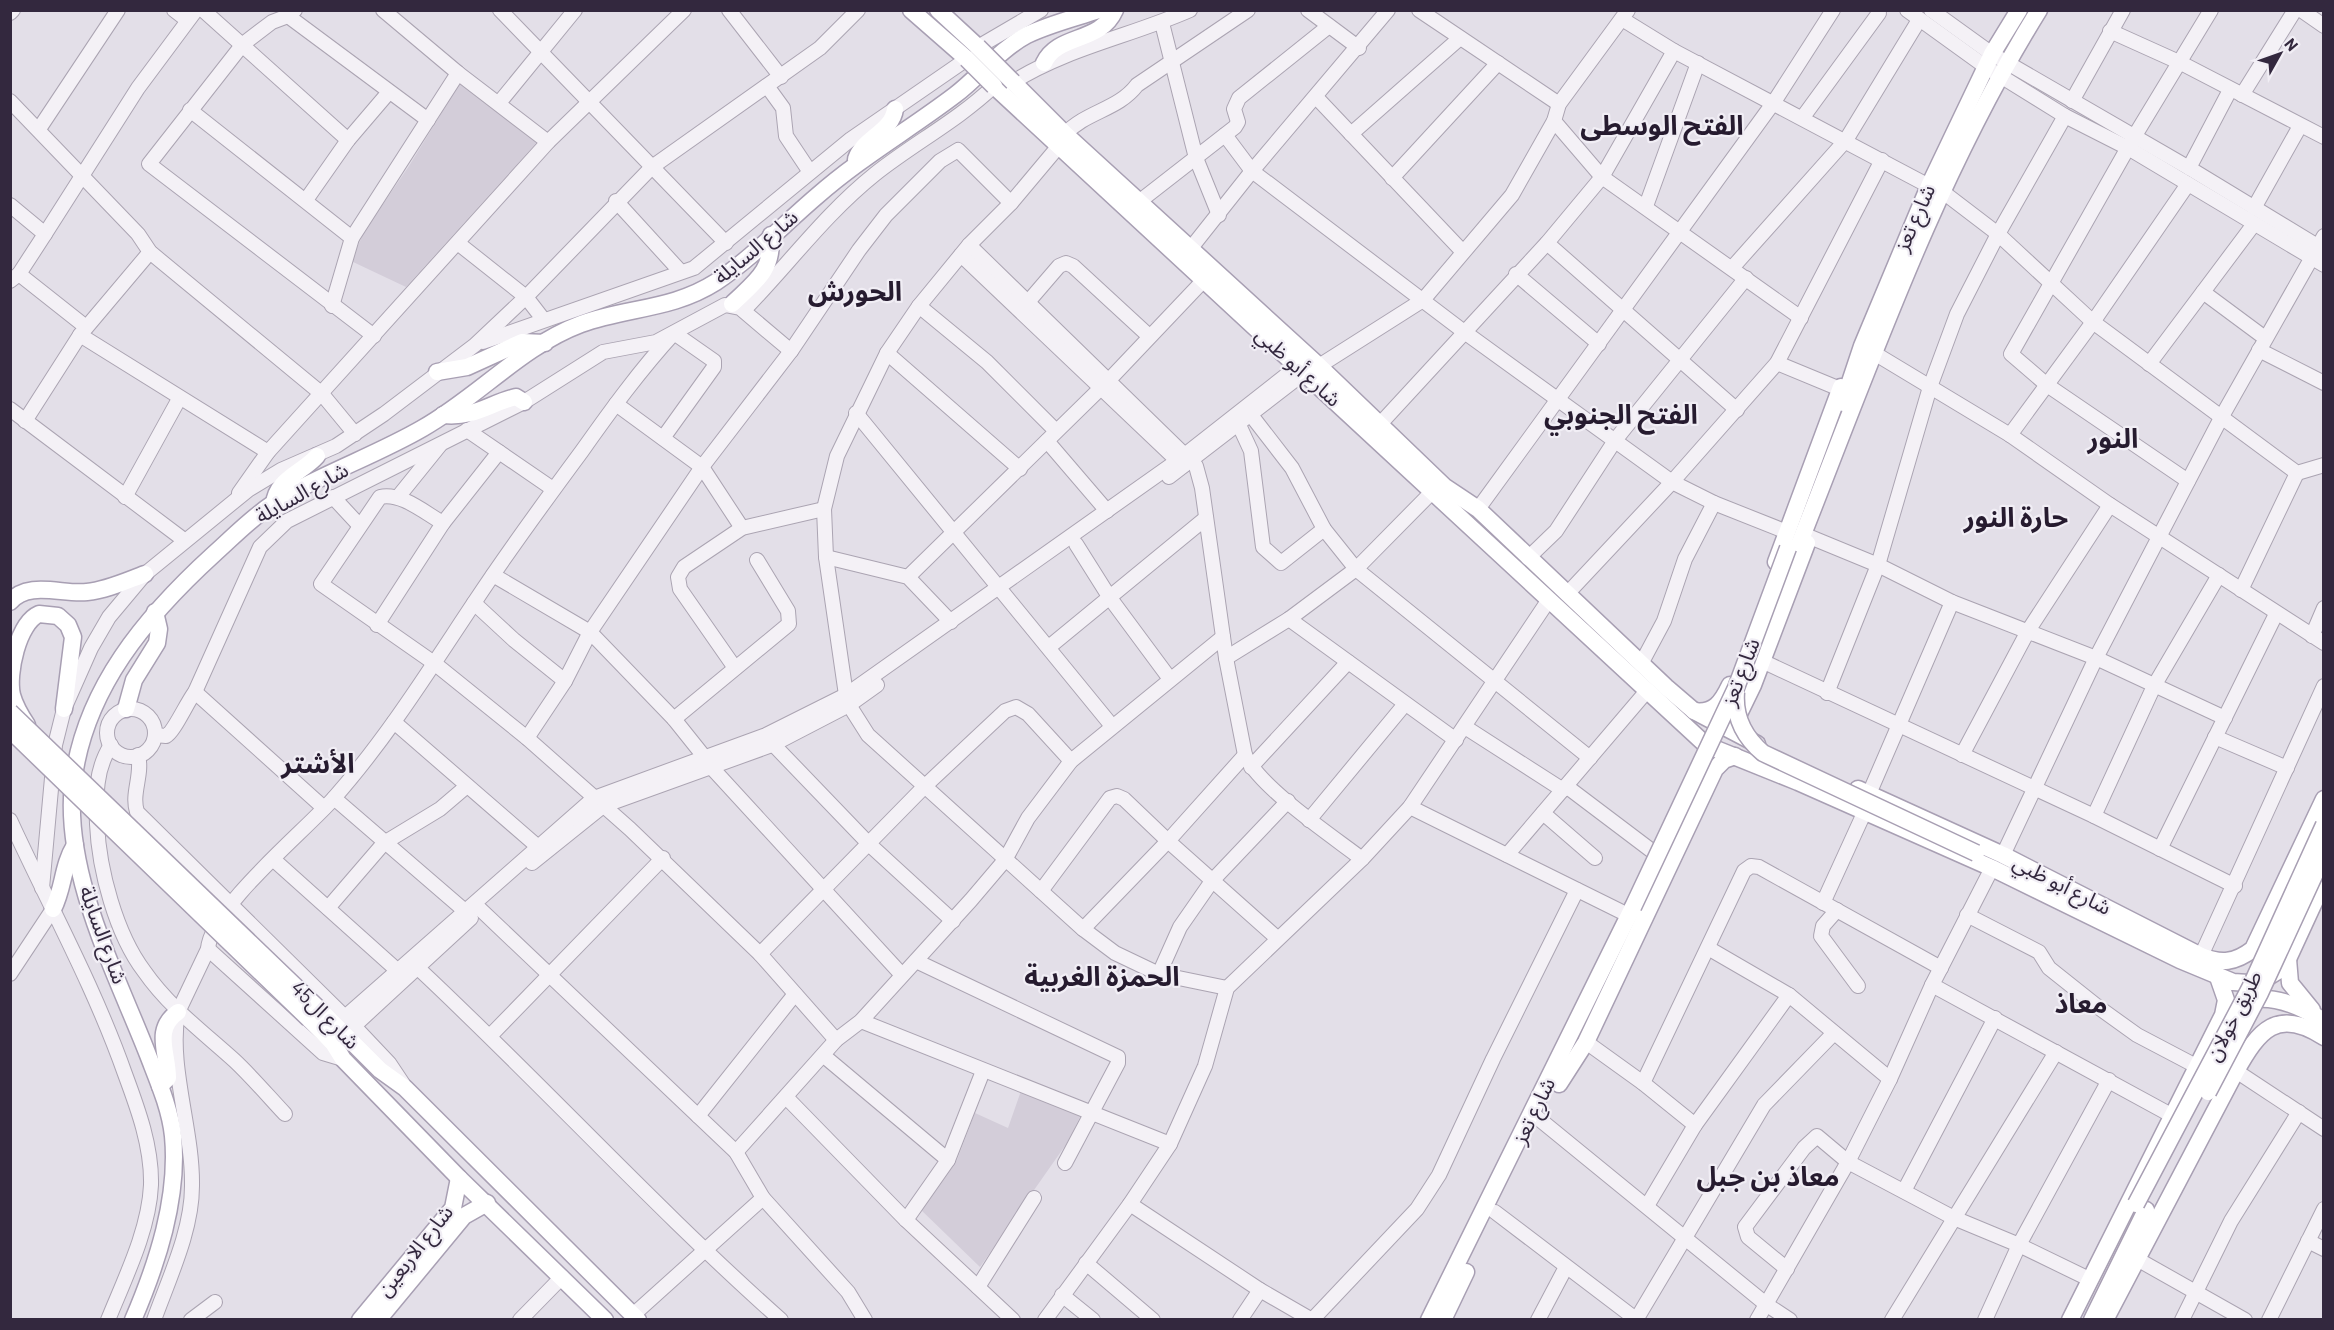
<svg xmlns="http://www.w3.org/2000/svg" width="2334" height="1330" font-family="Barlow,'Noto Sans Arabic',sans-serif">
	<rect width="100%" height="100%" fill="#e3dfe8"/>
	<g fill="#d3cdd9">
		<polygon points="460,83 538,141 406,287 351,261 364,232 409,166"/>
		<polygon points="1022,1088 1083,1111 1067,1143 980,1267 919,1208 957,1160 975,1113 1008,1128"/>
	</g>
	<g fill="none" stroke-linecap="round" stroke-linejoin="round">
		<polyline stroke="#c0bac6" stroke-width="16" stroke-dasharray="16 8" stroke-linecap="butt" points="1704,778 1731,717"/>
		<defs>
			<g id="minor">
				<polyline points="174,10 187,20"/>
				<polyline points="203,10 348,140"/>
				<polyline points="295,10 288,16 272,22 243,44 149,164 374,336"/>
				<polyline points="383,10 458,73 548,142"/>
				<polyline points="500,10 726,243"/>
				<polyline points="729,10 781,77"/>
				<polyline points="1308,10 1359,48"/>
				<polyline points="1419,10 1559,104"/>
				<polyline points="1907,10 1986,67 2065,116 2128,148 2324,265"/>
				<polyline points="1931,10 1992,54 2189,168 2324,250"/>
				<polyline points="2301,10 2324,26"/>
				<polyline points="10,13 13,10"/>
				<polyline points="288,16 428,120"/>
				<polyline points="1622,19 1674,51 1929,186"/>
				<polyline points="1162,23 1196,158 1219,215"/>
				<polyline points="2110,31 2181,63 2324,137"/>
				<polyline points="978,47 1041,10"/>
				<path d="M1013,82c54,-34 118,-46 177,-72"/>
				<polyline points="767,86 783,108 786,136 810,172"/>
				<polyline points="2242,95 2295,10"/>
				<polyline points="1317,98 1463,252"/>
				<polyline points="10,101 138,234 150,252 322,394 355,434"/>
				<polyline points="2072,101 2123,10"/>
				<polyline points="499,103 575,10"/>
				<polyline points="190,110 352,238"/>
				<polyline points="1803,117 1879,13"/>
				<polyline points="1554,121 1602,177 1801,318"/>
				<polyline points="39,129 118,10"/>
				<path d="M1065,134c22,-23 53,-24 72,-49l111,-75"/>
				<polyline points="1351,134 1460,38"/>
				<polyline points="1225,135 1252,171 1463,331 1672,482 1714,503 1787,532"/>
				<polyline points="1058,147 1011,203 969,245 919,306 887,353 837,456 824,509 826,557 846,695 849,705 868,735 1083,929 1115,953 1159,974 1227,988"/>
				<polyline points="2189,168 2230,90"/>
				<polyline points="1392,178 1498,63"/>
				<polyline points="1943,192 1998,234 2093,322 2297,473 2324,465"/>
				<polyline points="306,200 348,140 389,92"/>
				<polyline points="616,201 680,271"/>
				<polyline points="1140,201 1235,127 1238,122 1234,109 1239,98 1329,26"/>
				<polyline points="10,205 45,234"/>
				<polyline points="1646,206 1698,63"/>
				<polyline points="2254,208 2300,126"/>
				<polyline points="1547,243 1737,410"/>
				<polyline points="459,244 526,297 543,319"/>
				<path d="M969,245l227,221 6,22 24,170 19,97c14,32 87,81 117,104"/>
				<polyline points="1191,248 1252,171 1388,10"/>
				<polyline points="961,255 1183,466"/>
				<polyline points="1732,268 1846,140 1919,20"/>
				<polyline points="19,274 86,327"/>
				<polyline points="1516,274 1599,344"/>
				<polyline points="10,281 19,274 45,234 138,88 196,10"/>
				<polyline points="2203,292 2265,338"/>
				<polyline points="1028,302 1059,266 1066,263 1073,266 1149,336"/>
				<polyline points="332,306 352,238 458,73"/>
				<polyline points="919,306 987,362 1056,431"/>
				<path d="M744,310c44,-45 81,-96 131,-136 39,-31 82,-53 119,-88"/>
				<polyline points="80,335 268,452"/>
				<polyline points="483,342 694,268 851,139 967,59"/>
				<polyline points="2259,350 2324,383"/>
				<polyline points="887,353 1020,469"/>
				<polyline points="1874,353 2010,435 2110,505 2324,643"/>
				<polyline points="1777,363 1840,389"/>
				<polyline points="2149,364 2254,224"/>
				<polyline points="1319,366 1423,300 1512,195 1554,121 1559,104 1628,10"/>
				<polyline points="616,404 702,467 742,528"/>
				<polyline points="10,409 184,540"/>
				<polyline points="856,413 1112,726"/>
				<polyline points="1251,415 1292,468 1324,529 1356,569 1590,758"/>
				<polyline points="25,421 80,335 150,252"/>
				<polyline points="1381,423 1547,243 1602,177 1674,51"/>
				<polyline points="1239,425 1251,451 1263,547 1281,563 1324,529"/>
				<polyline points="467,430 553,489"/>
				<polyline points="2010,435 2093,322 2188,184"/>
				<polyline points="1047,441 1107,511"/>
				<polyline points="1169,477 1304,373"/>
				<polyline points="2188,481 2047,385 2011,354 2134,137 2211,10"/>
				<polyline points="239,493 268,452 548,142 684,10"/>
				<polyline points="125,497 179,399"/>
				<polyline points="333,497 359,525"/>
				<polyline points="398,497 440,445"/>
				<polyline points="1478,509 1774,102 1833,10"/>
				<path d="M443,523c-18,-10 -42,-31 -63,-26l-59,87 113,79 93,75 103,91 130,125 76,86"/>
				<polyline points="1810,537 1878,565 1952,602 2096,658 2225,718"/>
				<polyline points="1076,544 1110,598 1170,679"/>
				<polyline points="826,557 908,577 951,622"/>
				<polyline points="1528,558 1556,531 1616,439 1746,278"/>
				<polyline points="493,575 590,632 674,719 706,759"/>
				<polyline points="908,577 1109,380 1203,281"/>
				<polyline points="2241,590 2297,473"/>
				<polyline points="1567,594 1672,482 1777,363 1882,160"/>
				<polyline points="474,603 514,640 565,681"/>
				<polyline points="1289,619 1456,740"/>
				<polyline points="377,625 443,523 499,452"/>
				<polyline points="2312,636 2324,608"/>
				<polyline points="1049,647 1206,518"/>
				<polyline points="1226,658 1289,619 1356,569 1432,492"/>
				<polyline points="1762,661 2094,816 2235,886"/>
				<polyline points="1641,664 1664,621 1685,559 1714,503"/>
				<polyline points="735,668 680,589 678,577 684,567 742,528 824,509"/>
				<polyline points="195,692 324,808"/>
				<polyline points="1827,693 1878,565 1930,387 1957,314 1998,234 2065,116"/>
				<circle cx="131" cy="733" r="24"/>
				<polyline points="674,719 789,624 788,611 757,560"/>
				<polyline points="394,722 537,846"/>
				<polyline points="1465,727 1563,790"/>
				<path d="M155,735l11,1c8,-4 21,-34 29,-44l65,-145 27,-26 237,-119 79,-50 53,-10 69,-37 15,3 51,43"/>
				<polyline points="2215,737 2287,768"/>
				<polyline points="527,738 565,681 590,632 702,467 791,351 859,250 886,215 940,161 958,150 1011,203"/>
				<polyline points="769,740 870,845 953,921"/>
				<path d="M111,745c-16,25 -15,51 -14,79 2,46 19,110 47,147 25,36 59,61 91,90 18,17 34,36 50,53"/>
				<path d="M138,755c5,20 -7,38 -1,57l217,214 35,37 14,21"/>
				<polyline points="1962,755 2028,631 2110,505"/>
				<polyline points="1251,767 1348,662"/>
				<polyline points="712,768 902,975"/>
				<polyline points="1566,786 1652,851"/>
				<polyline points="1869,794 1952,602"/>
				<polyline points="334,798 465,911"/>
				<polyline points="1410,807 1622,912"/>
				<polyline points="1543,813 1595,858"/>
				<polyline points="2094,816 2154,686 2219,575"/>
				<path d="M10,820c39,85 84,166 115,254 13,35 27,73 26,111 -2,45 -26,93 -43,135"/>
				<polyline points="1309,820 1405,704"/>
				<polyline points="2160,849 2276,614"/>
				<polyline points="1507,855 1646,692"/>
				<polyline points="2003,855 2096,658 2221,418 2324,236"/>
				<polyline points="274,860 398,971"/>
				<polyline points="532,863 603,806 772,745 849,705 877,685"/>
				<polyline points="1992,868 1932,985 2171,1115"/>
				<polyline points="42,888 55,745 64,709 91,648 109,617 145,574 248,490 281,470 336,446 384,414 475,345 526,297 652,167 820,48 858,10"/>
				<polyline points="1041,891 1110,798 1117,796 1124,799 1168,841 1277,938"/>
				<polyline points="1823,903 1865,811"/>
				<polyline points="328,908 384,843 440,809 467,786"/>
				<polyline points="480,909 736,1152 763,1198 848,1292 865,1320"/>
				<polyline points="1837,910 1823,926 1821,936 1858,986"/>
				<polyline points="1967,915 2039,952 2049,968 2098,1007 2137,1035 2196,1066"/>
				<polyline points="1083,929 1168,841 1245,755"/>
				<polyline points="1708,948 1789,995 1890,1079"/>
				<polyline points="208,949 323,1053 343,1059"/>
				<polyline points="760,954 924,787 1005,711 1016,707 1028,714 1071,761"/>
				<polyline points="2201,956 2324,686"/>
				<polyline points="916,961 1118,1057 1118,1063 1065,1163"/>
				<path d="M418,968c123,115 237,240 363,352"/>
				<polyline points="10,974 53,909"/>
				<polyline points="1159,974 1180,927 1212,881 1288,801"/>
				<polyline points="345,1017 594,798 766,735 846,695 1177,461 1298,366"/>
				<polyline points="861,1021 1170,1144"/>
				<polyline points="354,1026 471,918"/>
				<polyline points="490,1036 663,858"/>
				<polyline points="1586,1042 1643,1083 1695,1125"/>
				<polyline points="824,1056 948,1160"/>
				<polyline points="2236,1071 2324,1129"/>
				<polyline points="1643,1083 1744,871 1751,866 1759,867 1941,968"/>
				<polyline points="786,1097 906,1220 1013,1320"/>
				<polyline points="1533,1114 1767,1305 1790,1320"/>
				<polyline points="698,1116 795,994"/>
				<polyline points="736,1152 836,1040 861,1021 971,900 1005,860 1028,818 1071,761 1223,637"/>
				<polyline points="1904,1191 1995,1018"/>
				<polyline points="1130,1204 1260,1290 1312,1320"/>
				<polyline points="1647,1206 1695,1125 1789,995"/>
				<polyline points="1495,1212 1637,1320"/>
				<polyline points="906,1220 948,1160 983,1071"/>
				<polyline points="2308,1241 2324,1249"/>
				<polyline points="2137,1259 2245,1320"/>
				<polyline points="1086,1263 1153,1320"/>
				<polyline points="1787,1269 1748,1237 1745,1227 1804,1148 1817,1136 1848,1162 1954,1218 2019,1245 1985,1320"/>
				<polyline points="2089,1279 2019,1245 2109,1080"/>
				<polyline points="978,1287 1034,1198"/>
				<polyline points="1062,1295 1093,1320"/>
				<polyline points="633,1315 763,1198"/>
				<path d="M154,1320c15,-42 38,-89 38,-134 1,-57 -24,-120 -14,-174l30,-63c3,-42 96,-117 126,-151 53,-60 96,-129 140,-195 34,-52 71,-102 108,-152 29,-41 58,-81 92,-118l40,28v6l-51,71"/>
				<polyline points="191,1320 215,1302"/>
				<polyline points="520,1320 562,1277"/>
				<polyline points="1045,1320 1130,1204 1170,1144 1205,1066 1227,988 1362,859 1410,807 1548,601"/>
				<polyline points="1240,1320 1260,1290"/>
				<polyline points="1312,1320 1417,1209 1439,1175 1493,1059 1577,890"/>
				<polyline points="1538,1320 1566,1267"/>
				<polyline points="1636,1320 1764,1105 1834,1033"/>
				<polyline points="1757,1320 1848,1162 1890,1079 1932,985"/>
				<polyline points="1892,1320 2056,1052"/>
				<polyline points="2182,1320 2231,1221 2299,1112"/>
				<polyline points="2269,1320 2324,1209"/>
			</g>
			<g id="major">
				<polyline points="911,10 967,59"/>
				<polyline points="938,10 978,47"/>
				<path d="M1044,63c14,-30 56,-19 71,-53"/>
				<polyline points="1013,82 1065,134 1319,366 1445,487 1478,509 1666,687 1694,711 1757,744"/>
				<polyline points="994,86 1706,745 1798,782 1992,868 2180,960 2233,982 2249,983 2265,979 2278,971 2288,959 2324,881"/>
				<path d="M856,159c7,-21 36,-27 39,-50"/>
				<path d="M732,304c24,-23 41,-33 39,-69"/>
				<polyline points="437,372 467,367 522,342 545,343"/>
				<polyline points="1843,403 1862,346 1929,186 1992,54 2019,10"/>
				<path d="M443,415c32,3 45,-11 73,-18l8,5"/>
				<path d="M274,504c2,-25 28,-31 43,-48"/>
				<path d="M1796,552c73,-184 138,-373 243,-542"/>
				<polyline points="1776,562 1841,387"/>
				<path d="M10,602c18,-22 53,-7 77,-10 20,-2 39,-11 58,-18"/>
				<polyline points="126,709 134,680 157,643 159,629 155,612"/>
				<path d="M1694,711c20,3 28,-9 36,-26"/>
				<polyline points="1735,722 1753,685 1807,543"/>
				<path d="M27,725c-6,-9 -12,-19 -15,-30 -5,-21 6,-72 27,-81l19,2 10,9 5,12 -9,72"/>
				<path d="M1858,789l145,66 198,101c20,8 34,7 52,-7l71,-150"/>
				<path d="M53,909c11,-21 9,-43 22,-64"/>
				<polyline points="2288,959 2290,983 2312,1010"/>
				<path d="M2245,1001c27,-8 57,6 79,20"/>
				<polyline points="320,1010 380,1070 405,1088 638,1320"/>
				<polyline points="309,1019 333,1043 343,1059 459,1178 605,1320"/>
				<polyline points="1559,1084 1586,1042 1715,769 1724,760 1735,756"/>
				<path d="M160,1086l8,-8c0,-26 -15,-48 10,-66"/>
				<path d="M133,1320c24,-56 46,-122 40,-184 -3,-28 -15,-55 -25,-81 -32,-82 -85,-182 -75,-272 11,-94 73,-167 141,-229 18,-16 36,-35 57,-49 47,-30 104,-49 152,-77 55,-31 99,-82 158,-104 47,-17 91,-14 135,-42 36,-24 68,-58 101,-86 43,-38 92,-66 138,-101 25,-19 44,-45 72,-60 23,-11 48,-17 72,-25"/>
				<polyline points="360,1320 453,1208 459,1178"/>
				<polyline points="378,1320 464,1216 487,1203"/>
				<polyline points="1429,1320 1633,907"/>
				<polyline points="1443,1320 1466,1272"/>
				<polyline points="2070,1320 2223,1015 2226,1000 2218,977"/>
				<polyline points="2092,1320 2146,1210"/>
				<path d="M2105,1320l131,-249c23,-41 41,-64 88,-34"/>
			</g>
		</defs>
		<use href="#minor" stroke="#aba4b2" stroke-width="16"/>
		<use href="#major" stroke="#a89fb3" stroke-width="19"/>
		<use href="#minor" stroke="#f4f1f6" stroke-width="14"/>
		<use href="#major" stroke="#fff" stroke-width="16"/>
		<defs>
			<g id="major-bridge">
				<polyline points="978,47 1013,82"/>
				<polyline points="967,59 994,86"/>
				<path d="M1736,692c-2,25 8,45 27,61l213,100"/>
				<polyline points="10,712 320,1010"/>
				<polyline points="10,730 309,1019"/>
				<polyline points="1633,907 1736,688 1788,548"/>
				<polyline points="2208,1092 2260,993 2324,854"/>
				<polyline points="2136,1204 2250,988 2324,825"/>
			</g>
		</defs>
		<use href="#major-bridge" stroke="#a89fb3" stroke-width="19" stroke-linecap="butt"/>
		<use href="#major-bridge" stroke="#fff" stroke-width="16"/>
	</g>
	<g text-anchor="middle" stroke-width="4.5" stroke-linejoin="round" paint-order="stroke">
		<g font-size="21" fill="#33283e" stroke="#f1eef5">
			<text transform="translate(1915 218) rotate(-66)" y="7">شارع تعز</text>
			<text transform="translate(756 247) rotate(-40)" y="7">شارع السايلة</text>
			<text transform="translate(1298 367) rotate(42)" y="7">شارع أبو ظبي</text>
			<text transform="translate(302 493) rotate(-29)" y="7">شارع السايلة</text>
			<text transform="translate(1741 672) rotate(-69)" y="7">شارع تعز</text>
			<text transform="translate(2062 885) rotate(27)" y="7">شارع أبو ظبي</text>
			<text transform="translate(103 935) rotate(70)" y="7">شارع السايلة</text>
			<text transform="translate(325 1015) rotate(45)" y="7">شارع ال45</text>
			<text transform="translate(2234 1016) rotate(-63)" y="7">طريق خولان</text>
			<text transform="translate(1534 1111) rotate(-64)" y="7">شارع تعز</text>
			<text transform="translate(415 1251) rotate(-52)" y="7">شارع الاربعين</text>
		</g>
		<g font-size="27" font-weight="bold" fill="#261b2f" stroke="#f1eef5">
			<text x="1662" y="135">الفتح الوسطى</text>
			<text x="855" y="301">الحورش</text>
			<text x="1621" y="424">الفتح الجنوبي</text>
			<text x="2113" y="448">النور</text>
			<text x="2016" y="527">حارة النور</text>
			<text x="318" y="773">الأشتر</text>
			<text x="1102" y="986">الحمزة الغربية</text>
			<text x="2081" y="1013">معاذ</text>
			<text x="1768" y="1186">معاذ بن جبل</text>
		</g>
	</g>
	<rect width="2334" height="1330" fill="none" stroke="#33283e" stroke-width="24"/>
	<g transform="translate(2280 54) rotate(50)" stroke="#f1eef5" stroke-width="4.5" paint-order="stroke">
	<path d="M0-4.5L10 22L0 15L-10 22Z" fill="#33283e"/>
	<text y="-9" font-size="16" font-weight="bold" text-anchor="middle" fill="#33283e">N</text>
	</g>
</svg>
